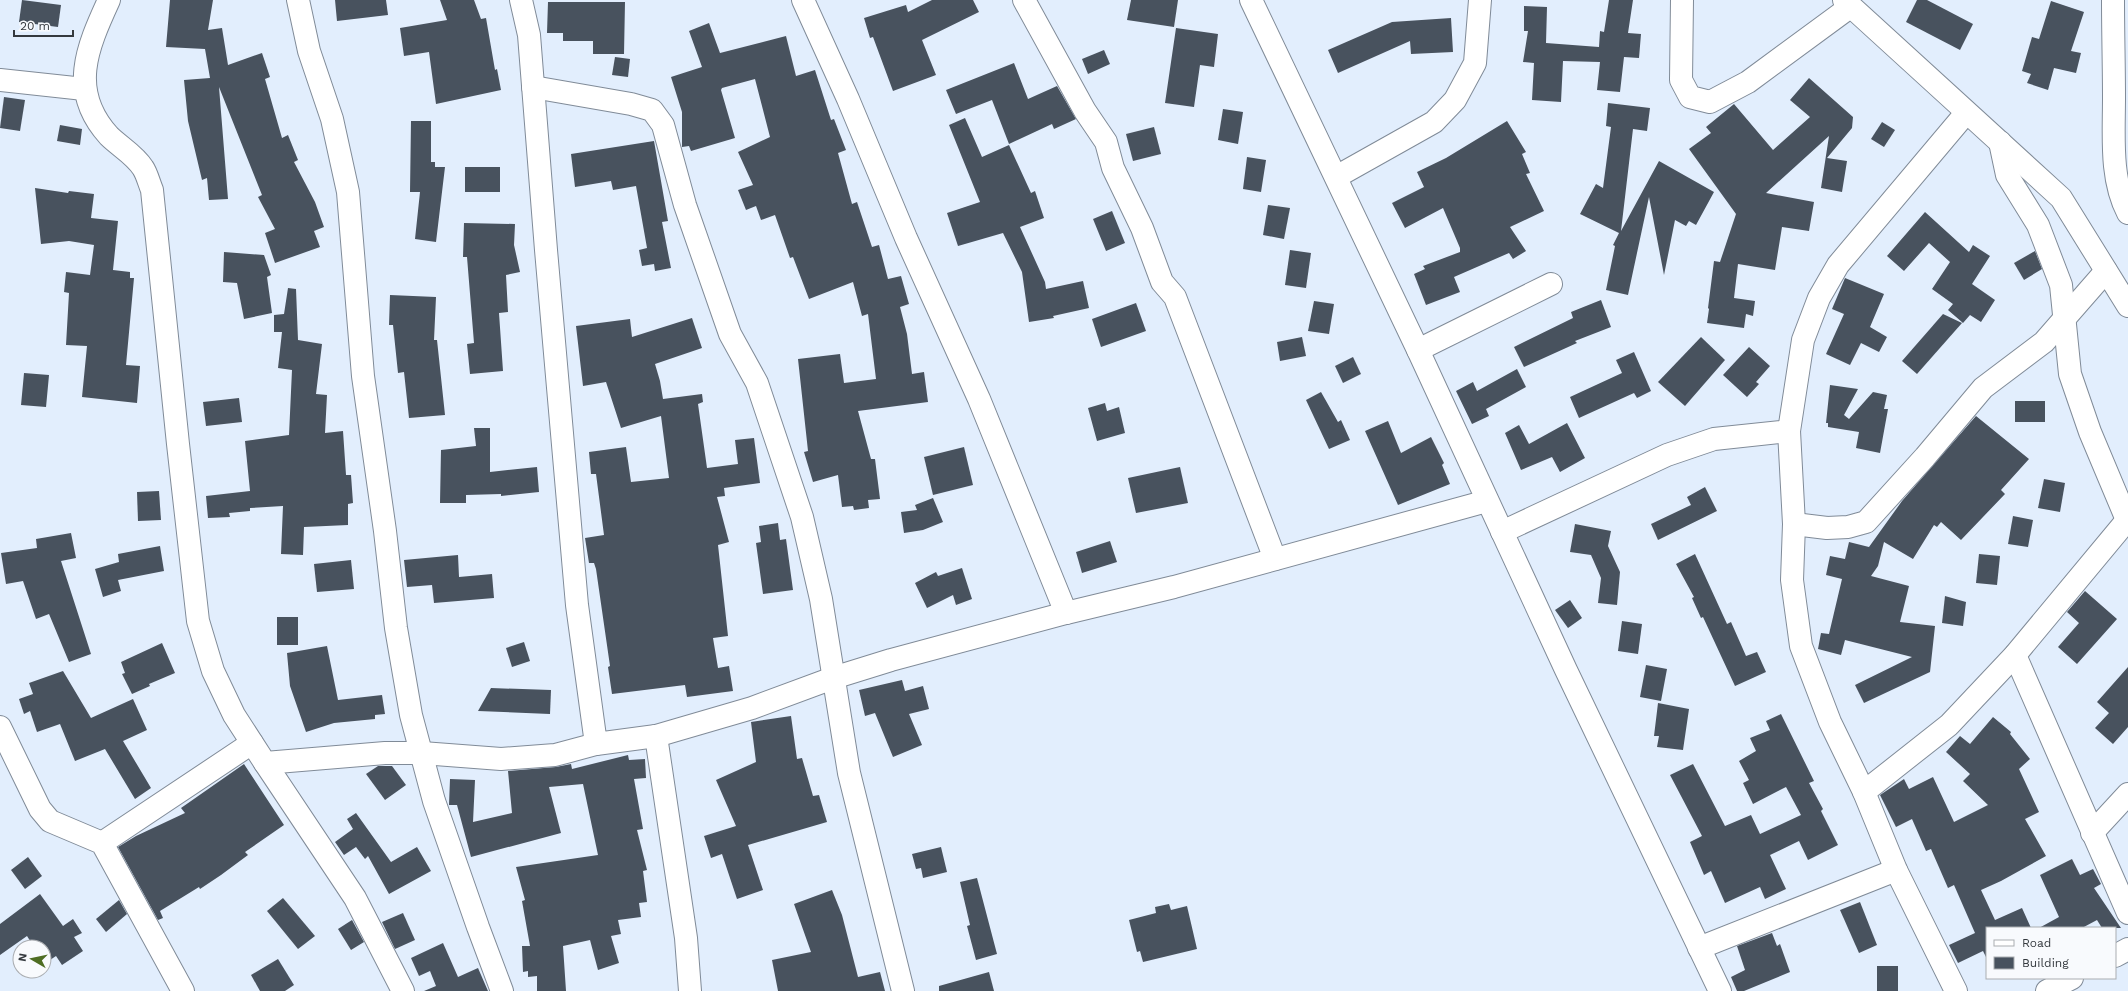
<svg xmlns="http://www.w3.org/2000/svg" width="2128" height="991" viewBox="0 0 2128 991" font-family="'Work Sans',sans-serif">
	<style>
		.building { fill: #48525e }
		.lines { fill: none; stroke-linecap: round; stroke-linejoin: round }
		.minor-casing { stroke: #808b98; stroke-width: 24 }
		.minor { stroke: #fff; stroke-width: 22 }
	</style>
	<rect width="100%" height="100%" fill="#e2eefd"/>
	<!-- building -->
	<g class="building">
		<path d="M22 0 61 5 58 27 19 22Z"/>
		<path d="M170 0H213L208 30 222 28 228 65 262 53 270 77 265 79 282 138 288 135 298 160 294 162 315 202 324 227 314 231 320 247 275 263 265 233 275 229 258 197 262 195 219 87 228 199 209 200 207 178 202 180 188 121 184 80 210 78 205 49 166 47Z"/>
		<path d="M335 0H386L388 15 337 21Z"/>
		<path d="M440 0H474L481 19 486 18 495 70 497 69 501 90 436 104 429 52 404 56 400 28 447 20Z"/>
		<path d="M932 0H973L979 12 922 40 936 75 893 91 873 37 870 38 864 18 906 5 908 12Z"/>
		<path d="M1131 0H1178L1174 27 1127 20Z"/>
		<path d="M1609 0H1633L1628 33 1641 34 1639 58 1624 57 1620 92 1597 90 1600 62 1563 61 1561 102 1532 100 1534 63 1523 62 1528 31H1524V6L1547 7 1546 43 1599 47 1600 31 1604 32Z"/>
		<path d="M1917 0H1927L1973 24 1960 50 1906 22Z"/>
		<path d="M2051 1 2084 12 2071 51 2081 53 2076 73 2054 68 2048 90 2027 83 2031 74 2022 71 2032 37 2039 39Z"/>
		<path d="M548 2H625L624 54H593V41H563V33H547Z"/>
		<path d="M1451 18 1453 52 1411 54 1410 41 1338 73 1328 50 1392 22Z"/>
		<path d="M709 23 720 53 786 36 796 76 815 70 831 120 834 119 846 150 838 153 852 204 857 202 872 247 879 245 888 279 901 276 909 304 900 307 907 334 912 374 924 372 928 402 858 411 871 459H875L880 499 868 500 869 508 854 510 853 506 842 507 838 475 813 482 804 452 808 451 798 359 840 354 844 383 876 379 868 314 862 316 853 282 809 299 793 257 790 258 775 215 761 220 756 206 746 210 738 190 753 185 738 152 770 137 755 79 722 88 721 90 735 138 691 151 689 146 682 147V112L671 77 702 67 689 31Z"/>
		<path d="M1176 28 1218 34 1214 67 1200 65 1194 107 1165 103Z"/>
		<path d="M1104 50 1110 64 1088 74 1082 59Z"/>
		<path d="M615 57 630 59 628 77 612 75Z"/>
		<path d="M1014 63 1028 99 1057 86 1076 119 1054 129 1052 124 1009 144 992 100 956 114 946 90Z"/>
		<path d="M1809 78 1853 117 1852 128 1827 158 1847 161 1842 192 1821 188 1829 136 1766 193 1814 202 1809 231 1782 227 1775 270 1738 264 1734 298 1755 301 1753 316 1746 314 1744 328 1707 323 1709 309 1708 308 1714 261 1720 262 1736 214 1689 149 1711 133 1706 127 1734 104 1773 150 1810 117 1790 100Z"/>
		<path d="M4 97 25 100 20 131 0 128Z"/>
		<path d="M1608 103 1650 108 1647 131 1633 129 1621 231 1659 161 1714 192 1696 225 1689 221 1686 226 1675 220 1664 275 1649 197 1628 295 1606 290 1615 246 1613 245 1619 233 1580 214 1596 184 1603 188 1611 127 1606 126Z"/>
		<path d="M1223 109 1243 112 1238 144 1218 140Z"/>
		<path d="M965 118 982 157 1009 145 1031 193 1035 191 1044 218 1020 227 1045 282 1046 289 1083 281 1089 308 1053 316 1054 318 1029 322 1022 272 1003 233 958 246 947 213 980 202 949 125Z"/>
		<path d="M411 121H431V162H435V167H445L436 242 415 239 420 192H410Z"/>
		<path d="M1507 121 1526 152 1522 154 1530 173 1526 174 1544 211 1510 227 1526 251 1513 259 1509 253 1454 277 1460 292 1426 305 1414 274 1425 269 1423 266 1460 252V248L1443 208 1405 228 1392 203 1424 187 1417 172 1446 158Z"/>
		<path d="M1882 122 1895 130 1884 147 1871 139Z"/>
		<path d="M60 125 82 129 80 145 57 141Z"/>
		<path d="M1154 127 1161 154 1133 161 1126 134Z"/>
		<path d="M654 141 668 221 662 222 671 268 655 271 654 264 642 266 639 250 647 248 636 186 613 190 611 181 575 187 571 154Z"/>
		<path d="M1247 157 1266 160 1261 192 1243 189Z"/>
		<rect x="465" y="167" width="35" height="25"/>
		<path d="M35 188 68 193 69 191 94 194 91 218 118 221 113 270 130 272V278H134L126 365 140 366 137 403 82 397 87 346 66 345 69 293 64 292 66 272 90 275 94 245 69 241 41 244Z"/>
		<path d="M1268 205 1290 208 1284 239 1263 235Z"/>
		<path d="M1112 211 1125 243 1106 251 1093 219Z"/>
		<path d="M1925 212 1969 252 1973 245 1990 256 1972 284 1995 300 1981 322 1970 315 1963 323 1948 310 1953 304 1932 289 1950 262 1929 243 1904 271 1887 256Z"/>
		<path d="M464 223 515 224 514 245 520 272 506 275 508 312 499 313 503 371 470 374 467 344 474 343 467 257H463Z"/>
		<path d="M1290 250 1311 253 1306 288 1285 285Z"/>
		<path d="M2035 251 2042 269 2024 280 2014 263Z"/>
		<path d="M224 252 264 255 271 275 267 277 272 313 244 319 237 283 223 282Z"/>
		<path d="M1845 278 1884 294 1870 327 1887 337 1879 352 1861 343 1850 365 1826 354 1844 314 1832 309Z"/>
		<path d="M288 288 296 289 298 340 322 344 316 394 327 395 325 433 343 431 346 475H351L353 503 348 504V525L304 527 303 555 281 554 283 506 250 508V511L229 513 230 517 208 518 206 496 250 491 245 441 289 435 292 370 278 368 282 332H274V315L284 314Z"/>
		<path d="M390 295 436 297 434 340H437L445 415 409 418 404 372 398 373 393 325H389Z"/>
		<path d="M1601 300 1611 327 1575 341 1577 343 1524 367 1514 347 1573 318 1571 312Z"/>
		<path d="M1314 301 1334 304 1329 334 1308 331Z"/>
		<path d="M1136 303 1146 331 1101 347 1092 319Z"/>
		<path d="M1943 314 1962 323 1917 374 1902 361Z"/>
		<path d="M692 318 702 348 655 364 660 381 663 399 702 394 703 402 698 404 707 468 738 464 735 440 754 438 760 483 724 488 725 496 717 497 729 542 718 545 728 636 713 638 718 668 729 666 733 691 687 697 685 685 612 694 608 667 610 666 596 569 594 563H589L585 538 604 535 596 474H591L589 452 626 447 631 482 669 478 661 416 621 428 606 382 583 386 576 326 630 319 632 337Z"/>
		<path d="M1302 337 1306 356 1280 361 1277 342Z"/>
		<path d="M1701 337 1725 360 1685 406 1658 382Z"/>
		<path d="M1749 347 1770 366 1756 382 1759 384 1747 397 1723 375Z"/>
		<path d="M1634 352 1651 391 1637 398 1634 393 1579 418 1570 397 1622 373 1616 360Z"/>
		<path d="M1353 357 1361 374 1343 383 1335 366Z"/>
		<path d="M1517 369 1526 387 1486 409 1489 416 1472 424 1456 391 1473 382 1477 391Z"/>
		<path d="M24 373 49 375 46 407 21 405Z"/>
		<path d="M1830 385 1858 389 1844 415 1849 419 1873 392 1887 395 1884 409H1888L1880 453 1856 448 1859 432 1828 427V423H1826Z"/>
		<path d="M1321 392 1338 422 1341 420 1350 440 1329 449 1306 400Z"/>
		<path d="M239 398 242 422 206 426 203 402Z"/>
		<rect x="2015" y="401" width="30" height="21"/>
		<path d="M1105 403 1107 411 1119 407 1125 433 1097 441 1088 408Z"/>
		<path d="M1976 416 2029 459 2001 490 2005 494 1961 540 1941 522 1937 527 1934 525 1913 559 1884 542 1878 566 1871 576 1909 586 1900 622 1935 626 1930 672 1864 703 1855 685 1912 657 1845 640 1841 655 1818 649 1821 633 1829 634 1842 579 1826 575 1830 556 1845 559 1849 542 1869 547 1902 501Z"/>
		<path d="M1388 421 1401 453 1431 437 1444 463 1442 465 1450 484 1398 505 1365 431Z"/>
		<path d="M1567 423 1585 458 1560 472 1552 457 1521 470 1505 433 1519 425 1529 444Z"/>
		<path d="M474 428H490V472L537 467 539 492 501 496V494L466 495V503H440L441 450 476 446Z"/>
		<path d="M964 447 973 485 933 495 924 457Z"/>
		<path d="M1180 467 1188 503 1136 513 1128 478Z"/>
		<path d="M2044 479 2065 483 2060 512 2038 508Z"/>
		<path d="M1705 487 1717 511 1658 540 1651 524 1691 505 1687 497Z"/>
		<path d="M159 491 161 520 138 521 137 492Z"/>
		<path d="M933 498 943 522 923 530 904 533 901 512 917 510 915 505Z"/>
		<path d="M2013 516 2033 520 2028 547 2008 544Z"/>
		<path d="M778 523 780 540 786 539 793 590 763 594 756 543 761 542 759 526Z"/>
		<path d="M1575 524 1611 531 1608 546 1620 572 1617 605 1598 603 1601 578 1591 555 1570 552Z"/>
		<path d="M71 533 76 558 61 561 91 654 69 662 49 614 36 619 23 581 6 584 1 553 37 548 36 539Z"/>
		<path d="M1110 541 1117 562 1082 573 1076 552Z"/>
		<path d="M160 546 164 571 118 580 121 591 103 597 95 569 119 562 118 554Z"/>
		<path d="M1695 554 1727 624 1731 622 1746 656 1757 652 1766 672 1735 686 1703 617 1701 618 1692 598 1694 597 1676 564Z"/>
		<path d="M1979 554 2000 556 1997 585 1976 583Z"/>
		<path d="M458 555 459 577 492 574 494 598 434 603 432 585 407 587 404 560Z"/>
		<path d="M351 560 354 589 317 592 314 564Z"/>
		<path d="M962 568 972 599 956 605 953 595 927 608 915 583 936 572 938 576Z"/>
		<path d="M2085 591 2117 619 2077 664 2058 647 2079 623 2067 612Z"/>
		<path d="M1945 596 1966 602 1963 626 1942 623Z"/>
		<path d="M1570 600 1582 618 1568 628 1555 610Z"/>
		<rect x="277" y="617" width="21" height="28"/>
		<path d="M1622 621 1642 624 1638 654 1618 651Z"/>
		<path d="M524 642 530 661 512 667 506 648Z"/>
		<path d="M162 643 175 673 149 684 150 686 132 694 122 674 125 673 121 662Z"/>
		<path d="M327 646 338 700 382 695 385 714 375 715V719L334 723 306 732 290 686 287 653Z"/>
		<path d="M1646 665 1667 669 1661 701 1640 697Z"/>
		<path d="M2128 667V727L2113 744 2095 728 2109 713 2097 702Z"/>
		<path d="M63 671 91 718 133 699 147 730 123 741 151 788 135 799 105 749 75 761 60 724 37 732 30 711 24 714 19 699 33 694 29 683Z"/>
		<path d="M902 680 905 691 923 686 929 709 909 714 922 745 893 757 875 713 865 716 859 690Z"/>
		<path d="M491 688 551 690 550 714 478 711Z"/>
		<path d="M1658 703 1689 709 1683 750 1657 747 1659 736H1654Z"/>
		<path d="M1781 714 1814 781 1809 783 1823 809 1821 811 1838 845 1808 860 1799 841 1770 855 1786 889 1765 899 1760 887 1725 903 1711 871 1704 875 1690 842 1702 836 1670 775 1693 764 1725 826 1751 815 1760 834 1801 815 1786 787 1753 804 1743 783 1749 780 1739 761 1756 751 1750 738 1770 730 1766 721Z"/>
		<path d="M791 716 797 759 802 758 813 796 819 795 827 822 748 845 763 890 737 899 722 854 711 858 704 836 736 826 716 780 756 762 751 722Z"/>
		<path d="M1993 717 2011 732 2010 734 2030 759 2019 769 2039 812 2025 819 2046 856 2001 881 1981 890 1995 920 2022 908 2031 928H1987V959L1983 951 1958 963 1949 945 1975 933 1954 885 1948 888 1931 849 1926 851 1912 819 1896 827 1880 795 1904 779 1909 789 1933 777 1954 822 1988 805 1963 781 1970 774 1946 752 1960 736 1970 744Z"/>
		<path d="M628 755 629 760 645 759 646 778 634 779 643 829 637 830 647 870 643 871 647 902 639 903 641 917 618 920 621 934 611 936 619 963 598 970 590 940 563 946 566 991H537V976L528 977V971L523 972 522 946H530L522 901 525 900 516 867 598 855 583 784 549 787 561 833 471 857 457 805H449L450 779 475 780 473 822 512 813 508 771 556 767 571 764 572 769Z"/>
		<path d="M244 764 284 825 245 852 248 855 221 875 200 889 199 887 160 911 163 918 158 920 118 847 136 836 185 813 181 808Z"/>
		<path d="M378 766H392L406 785 385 800 366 774Z"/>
		<path d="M356 813 391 862 417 847 431 871 389 894 368 856 365 859 356 847 344 855 335 842 353 829 347 819Z"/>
		<path d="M941 847 947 872 923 878 921 868 916 869 912 854Z"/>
		<path d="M28 857 42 876 25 889 11 870Z"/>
		<path d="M2072 859 2080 875 2093 869 2101 884 2094 888 2121 928H2102L2097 920 2082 928H2039L2059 917 2040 875Z"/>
		<path d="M977 878 997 954 976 960 967 926 970 925 960 882Z"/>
		<path d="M832 890 842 915 858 977 880 972 885 991H778L772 960 811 952 794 904Z"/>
		<path d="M40 894 63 926 73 919 82 933 74 937 83 951 62 965 56 956 44 964V947H34L27 936 0 955V924Z"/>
		<path d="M283 898 315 936 298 949 267 911Z"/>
		<path d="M119 900 127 914 106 932 96 919Z"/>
		<path d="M1860 902 1877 945 1859 953 1840 910Z"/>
		<path d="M1169 904 1171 910 1187 906 1197 949 1143 962 1140 951 1137 952 1129 920 1156 913 1155 907Z"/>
		<path d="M403 913 415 940 395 949 382 922Z"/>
		<path d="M352 920 364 942 351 950 338 929Z"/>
		<path d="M1772 933 1777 946 1780 944 1790 972 1744 991H1737L1731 977 1745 970 1737 946Z"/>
		<path d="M443 943 458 977 478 968 488 991H424L436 986 430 971 419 976 411 958Z"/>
		<path d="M278 959 294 985 285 991H260L251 975Z"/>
		<rect x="1877" y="966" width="21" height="25"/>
		<path d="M989 972 994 991H939V986Z"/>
	</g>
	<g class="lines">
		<!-- minor casing -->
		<g class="minor-casing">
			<g id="minor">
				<path d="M109 0C87 48 68 91 109 136 119 146 135 155 143 168 147 174 149 183 152 190L178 444 198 621 213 671 234 715 265 763 385 753H422L501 759 555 755 596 744"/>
				<path d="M298 0 309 51 332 119 348 192 363 376 385 531 396 628 411 715 434 801 478 927 502 991"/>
				<path d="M521 0 529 35 546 250 577 605 596 744 656 736 752 708 833 678 891 660 1066 613 1174 587 1487 501"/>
				<path d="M803 0 848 99 906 238 979 399 1066 613"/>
				<path d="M1024 0 1085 111 1106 142 1113 168 1142 228 1162 282 1175 297 1275 559"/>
				<path d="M1251 0 1418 350 1566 670 1720 991"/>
				<path d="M1682 0 1681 80 1690 97 1710 102 1748 82 1850 7"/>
				<path d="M1844 0 2061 198 2128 306"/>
				<path d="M2113 0C2113 33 2114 66 2114 98 2114 136 2110 179 2128 213"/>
				<path d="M0 80 84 89"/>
				<path d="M533 87 631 104 652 110 663 125 685 205 730 334 757 383 802 517 821 599 849 773 903 991"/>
				<path d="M2000 142 2007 175 2038 225 2061 285 2070 374 2090 432 2127 520"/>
				<path d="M1336 177 1434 122 1455 100 1475 63 1480 0"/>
				<path d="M1418 350 1551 284"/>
				<path d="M1789 431 1794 524 1792 580 1801 646 1830 722 1864 792 1896 870 1956 991"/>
				<path d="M1794 524 1827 528 1848 527 1866 522 1925 457 1983 388 2044 342 2106 271"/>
				<path d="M1502 532 1667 455 1714 439 1789 431 1803 340 1819 298 1838 265 1966 113"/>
				<path d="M2015 655 2128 913"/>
				<path d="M0 727 40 809 50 821 102 843 183 991"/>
				<path d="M656 736 686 938 690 991"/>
				<path d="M265 763 355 898 403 991"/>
				<path d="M1864 792 1949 725 2015 655 2128 519"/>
				<path d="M2092 833 2128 794"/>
				<path d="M102 843 252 743"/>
				<path d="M1699 948 1896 870"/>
				<path d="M2115 956 2128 949"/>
				<path d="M2047 991 2072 978"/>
			</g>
		</g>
		<!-- minor -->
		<use href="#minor" class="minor"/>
	</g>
	<!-- legend -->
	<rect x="1986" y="927" width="130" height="52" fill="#f8fafd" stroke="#aaadb1"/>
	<rect x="1994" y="940" width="20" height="6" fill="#ffffff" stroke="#aaadb1"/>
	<text x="2022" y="947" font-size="12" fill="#34393e">Road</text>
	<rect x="1994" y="957" width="20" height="12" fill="#48525e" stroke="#aaadb1"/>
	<text x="2022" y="967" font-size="12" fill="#34393e">Building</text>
	<!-- north arrow -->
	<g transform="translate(32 959) rotate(279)"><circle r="19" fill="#f8fafd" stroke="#aaadb1"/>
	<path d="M0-3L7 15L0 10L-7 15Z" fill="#4e6d23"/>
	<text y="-6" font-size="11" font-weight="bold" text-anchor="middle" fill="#34393e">N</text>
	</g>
	<!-- scale -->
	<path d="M14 30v6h59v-6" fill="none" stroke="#34393e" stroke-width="2"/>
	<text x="20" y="30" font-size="12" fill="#34393e" stroke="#f8fafd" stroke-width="3" paint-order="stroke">20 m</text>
</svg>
